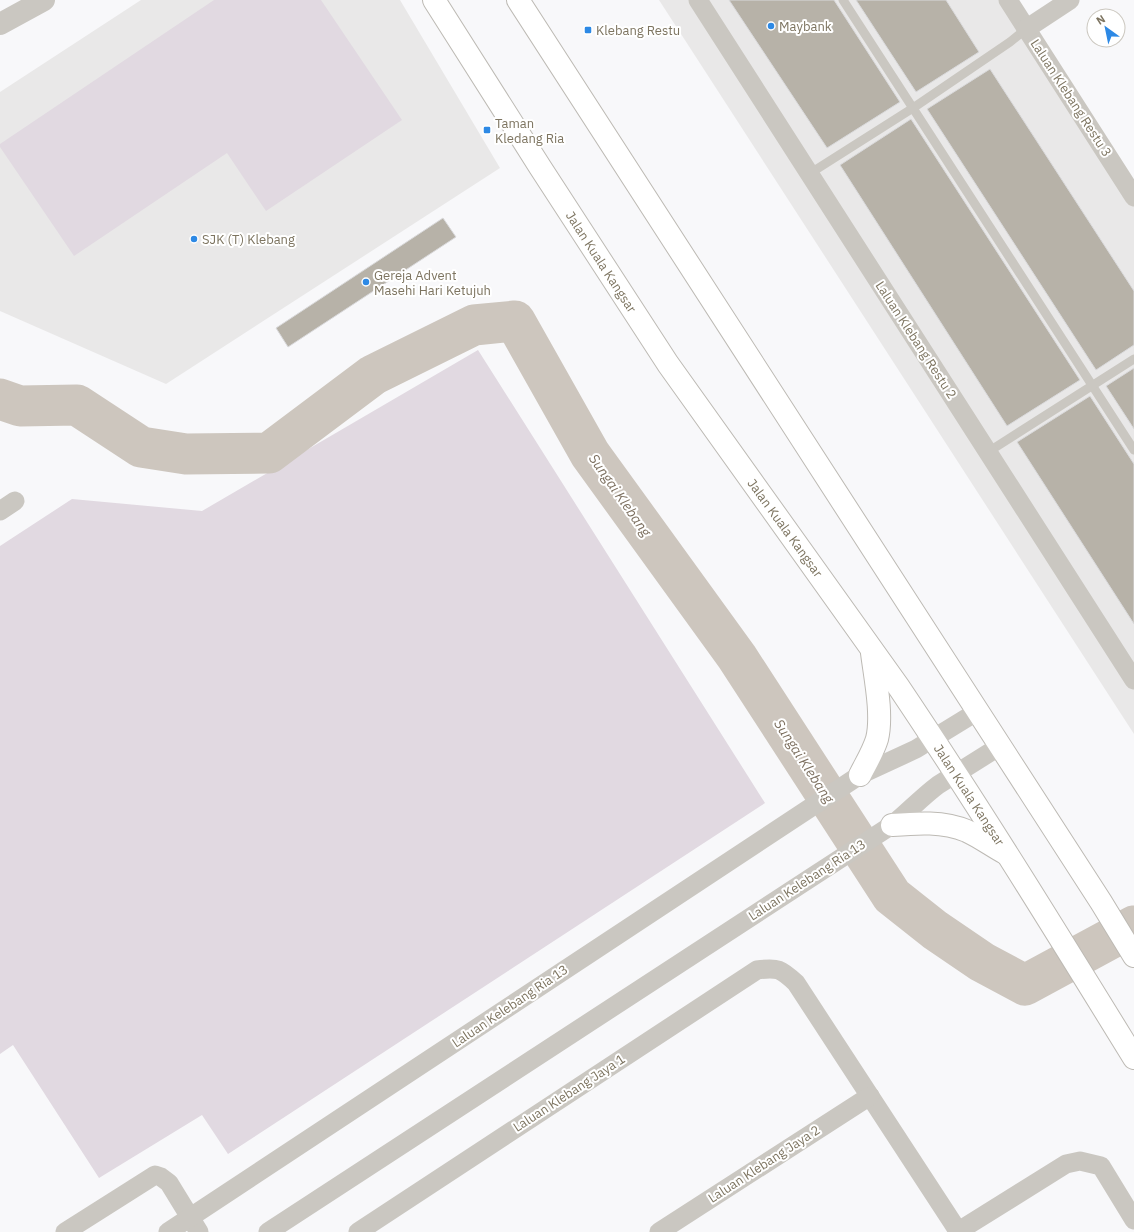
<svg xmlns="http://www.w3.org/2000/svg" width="1134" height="1232" viewBox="0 0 1134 1232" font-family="'IBM Plex Sans',sans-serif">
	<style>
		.built { fill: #e9e8e8 }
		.green { fill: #e1d9e1 }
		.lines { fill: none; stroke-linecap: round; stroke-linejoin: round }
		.river { stroke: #cdc6be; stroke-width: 41 }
		.building { fill: #b7b2a8; stroke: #dadadc }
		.trunk-casing { stroke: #bdbab4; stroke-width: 24 }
		.service { stroke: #cac7c1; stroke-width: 9 }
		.minor { stroke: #cac7c1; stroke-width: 19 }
		.tertiary { stroke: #cac7c1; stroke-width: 22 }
		.trunk { stroke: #fff; stroke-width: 22 }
		.poi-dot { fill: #2d89e5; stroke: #fff; stroke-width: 1.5 }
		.labels { text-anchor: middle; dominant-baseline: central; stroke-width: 4; stroke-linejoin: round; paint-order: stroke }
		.poi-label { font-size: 13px; fill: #7d7460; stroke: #fff; text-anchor: start }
		.street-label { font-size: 13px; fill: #7d7460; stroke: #fff }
		.water-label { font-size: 14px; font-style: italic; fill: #7c6f5f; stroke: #fff }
	</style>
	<rect width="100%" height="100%" fill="#f8f8fa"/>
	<!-- built -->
	<g class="built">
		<path d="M141 0H400L500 168 166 384 0 311V92Z"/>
		<path d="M659 0H1009L1134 195V734Z"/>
	</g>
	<!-- green -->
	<g class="green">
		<path d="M214 0H321L402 120 266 211 227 153 74 256 0 147V144Z"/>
		<path d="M478 350 765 803 228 1154 202 1115 99 1178 13 1045 0 1054V546L72 499 202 511Z"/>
	</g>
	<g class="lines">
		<!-- river -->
		<path class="river" d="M0 399 20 406 77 405 141 447 186 454 269 453 373 375 474 325 515 321 590 454 737 657 892 896 935 930 982 962 1025 985 1134 926"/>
	</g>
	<!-- building -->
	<g class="building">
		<path d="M729 0H834L900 102 827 148Z"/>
		<path d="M856 0H946L979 52 916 92Z"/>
		<path d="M990 69 1134 291V345L1096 370 927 109Z"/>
		<path d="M911 119 1080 380 1007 426 840 165Z"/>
		<path d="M443 218 456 237 288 347 276 328Z"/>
		<path d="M1134 368V429L1106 386Z"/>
		<path d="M1090 396 1134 464V624L1017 442Z"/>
	</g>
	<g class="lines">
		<!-- trunk casing -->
		<g class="trunk-casing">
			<g id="trunk">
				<path d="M434 0 540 167 668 364 898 686C980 808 1057 933 1134 1058"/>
				<path d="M518 0 1101 902 1134 956"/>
				<path d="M860 775C866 763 873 752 877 739 883 715 875 677 872 653"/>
				<path d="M892 825C917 823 943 821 967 831 980 837 992 846 1005 853"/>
			</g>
		</g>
		<!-- service -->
		<g class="service">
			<path d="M843 0 1134 450"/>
			<path d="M809 174 913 108 1010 42 1026 29"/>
			<path d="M988 452 1134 359"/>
		</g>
		<!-- minor -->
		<g class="minor">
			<path d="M698 0 1134 680"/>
			<path d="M1008 0 1134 197"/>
			<path d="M1026 29 1070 0"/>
			<path d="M0 511 15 501"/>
			<path d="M65 1232 155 1175 161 1177 169 1183 199 1232"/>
			<path d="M168 1232 860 775 916 749 978 711"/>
			<path d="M268 1232 812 877 892 825C908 812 922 797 938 785L1000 746"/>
			<path d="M358 1232 757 970C778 967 781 969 796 983L958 1231"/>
			<path d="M659 1232 870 1096"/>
			<path d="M957 1232 1066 1164 1080 1161 1101 1166 1134 1220"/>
		</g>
		<!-- tertiary -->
		<path class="tertiary" d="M0 24 44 0"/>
		<!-- trunk -->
		<use href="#trunk" class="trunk"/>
	</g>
	<!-- markers -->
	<g class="poi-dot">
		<circle cx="771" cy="26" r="4"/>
		<rect x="584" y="26" width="8" height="8" rx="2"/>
		<rect x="483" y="126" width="8" height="8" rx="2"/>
		<circle cx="194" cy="239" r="4"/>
		<circle cx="366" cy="282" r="4"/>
	</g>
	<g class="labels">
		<!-- poi labels -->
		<g class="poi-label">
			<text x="779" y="26">Maybank</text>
			<text x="596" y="30">Klebang Restu</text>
			<text x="495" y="123">Taman<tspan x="495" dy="15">Kledang Ria</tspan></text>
			<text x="202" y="239">SJK (T) Klebang</text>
			<text x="374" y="275">Gereja Advent<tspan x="374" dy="15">Masehi Hari Ketujuh</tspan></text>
		</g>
		<!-- street labels -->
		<g class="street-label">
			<text transform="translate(1071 98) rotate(57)">Laluan Klebang Restu 3</text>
			<text transform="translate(601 262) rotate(57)">Jalan Kuala Kangsar</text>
			<text transform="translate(916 340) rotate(57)">Laluan Klebang Restu 2</text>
			<text transform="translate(785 528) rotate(54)">Jalan Kuala Kangsar</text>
			<text transform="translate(969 795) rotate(57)">Jalan Kuala Kangsar</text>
			<text transform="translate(807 880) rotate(-33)">Laluan Kelebang Ria 13</text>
			<text transform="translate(510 1006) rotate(-34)">Laluan Kelebang Ria 13</text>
			<text transform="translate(569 1093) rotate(-33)">Laluan Klebang Jaya 1</text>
			<text transform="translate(764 1164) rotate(-33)">Laluan Klebang Jaya 2</text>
		</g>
		<!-- water labels -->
		<g class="water-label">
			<text transform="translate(620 495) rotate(55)">Sungai Klebang</text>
			<text transform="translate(804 761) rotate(57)">Sungai Klebang</text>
		</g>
	</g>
	<!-- north arrow -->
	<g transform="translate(1106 28) rotate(327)"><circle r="19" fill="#ffffff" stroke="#cbc7bf"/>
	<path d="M0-3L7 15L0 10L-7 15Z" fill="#2d89e5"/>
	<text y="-6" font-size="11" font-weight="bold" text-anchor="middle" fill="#7d7460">N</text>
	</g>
</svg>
